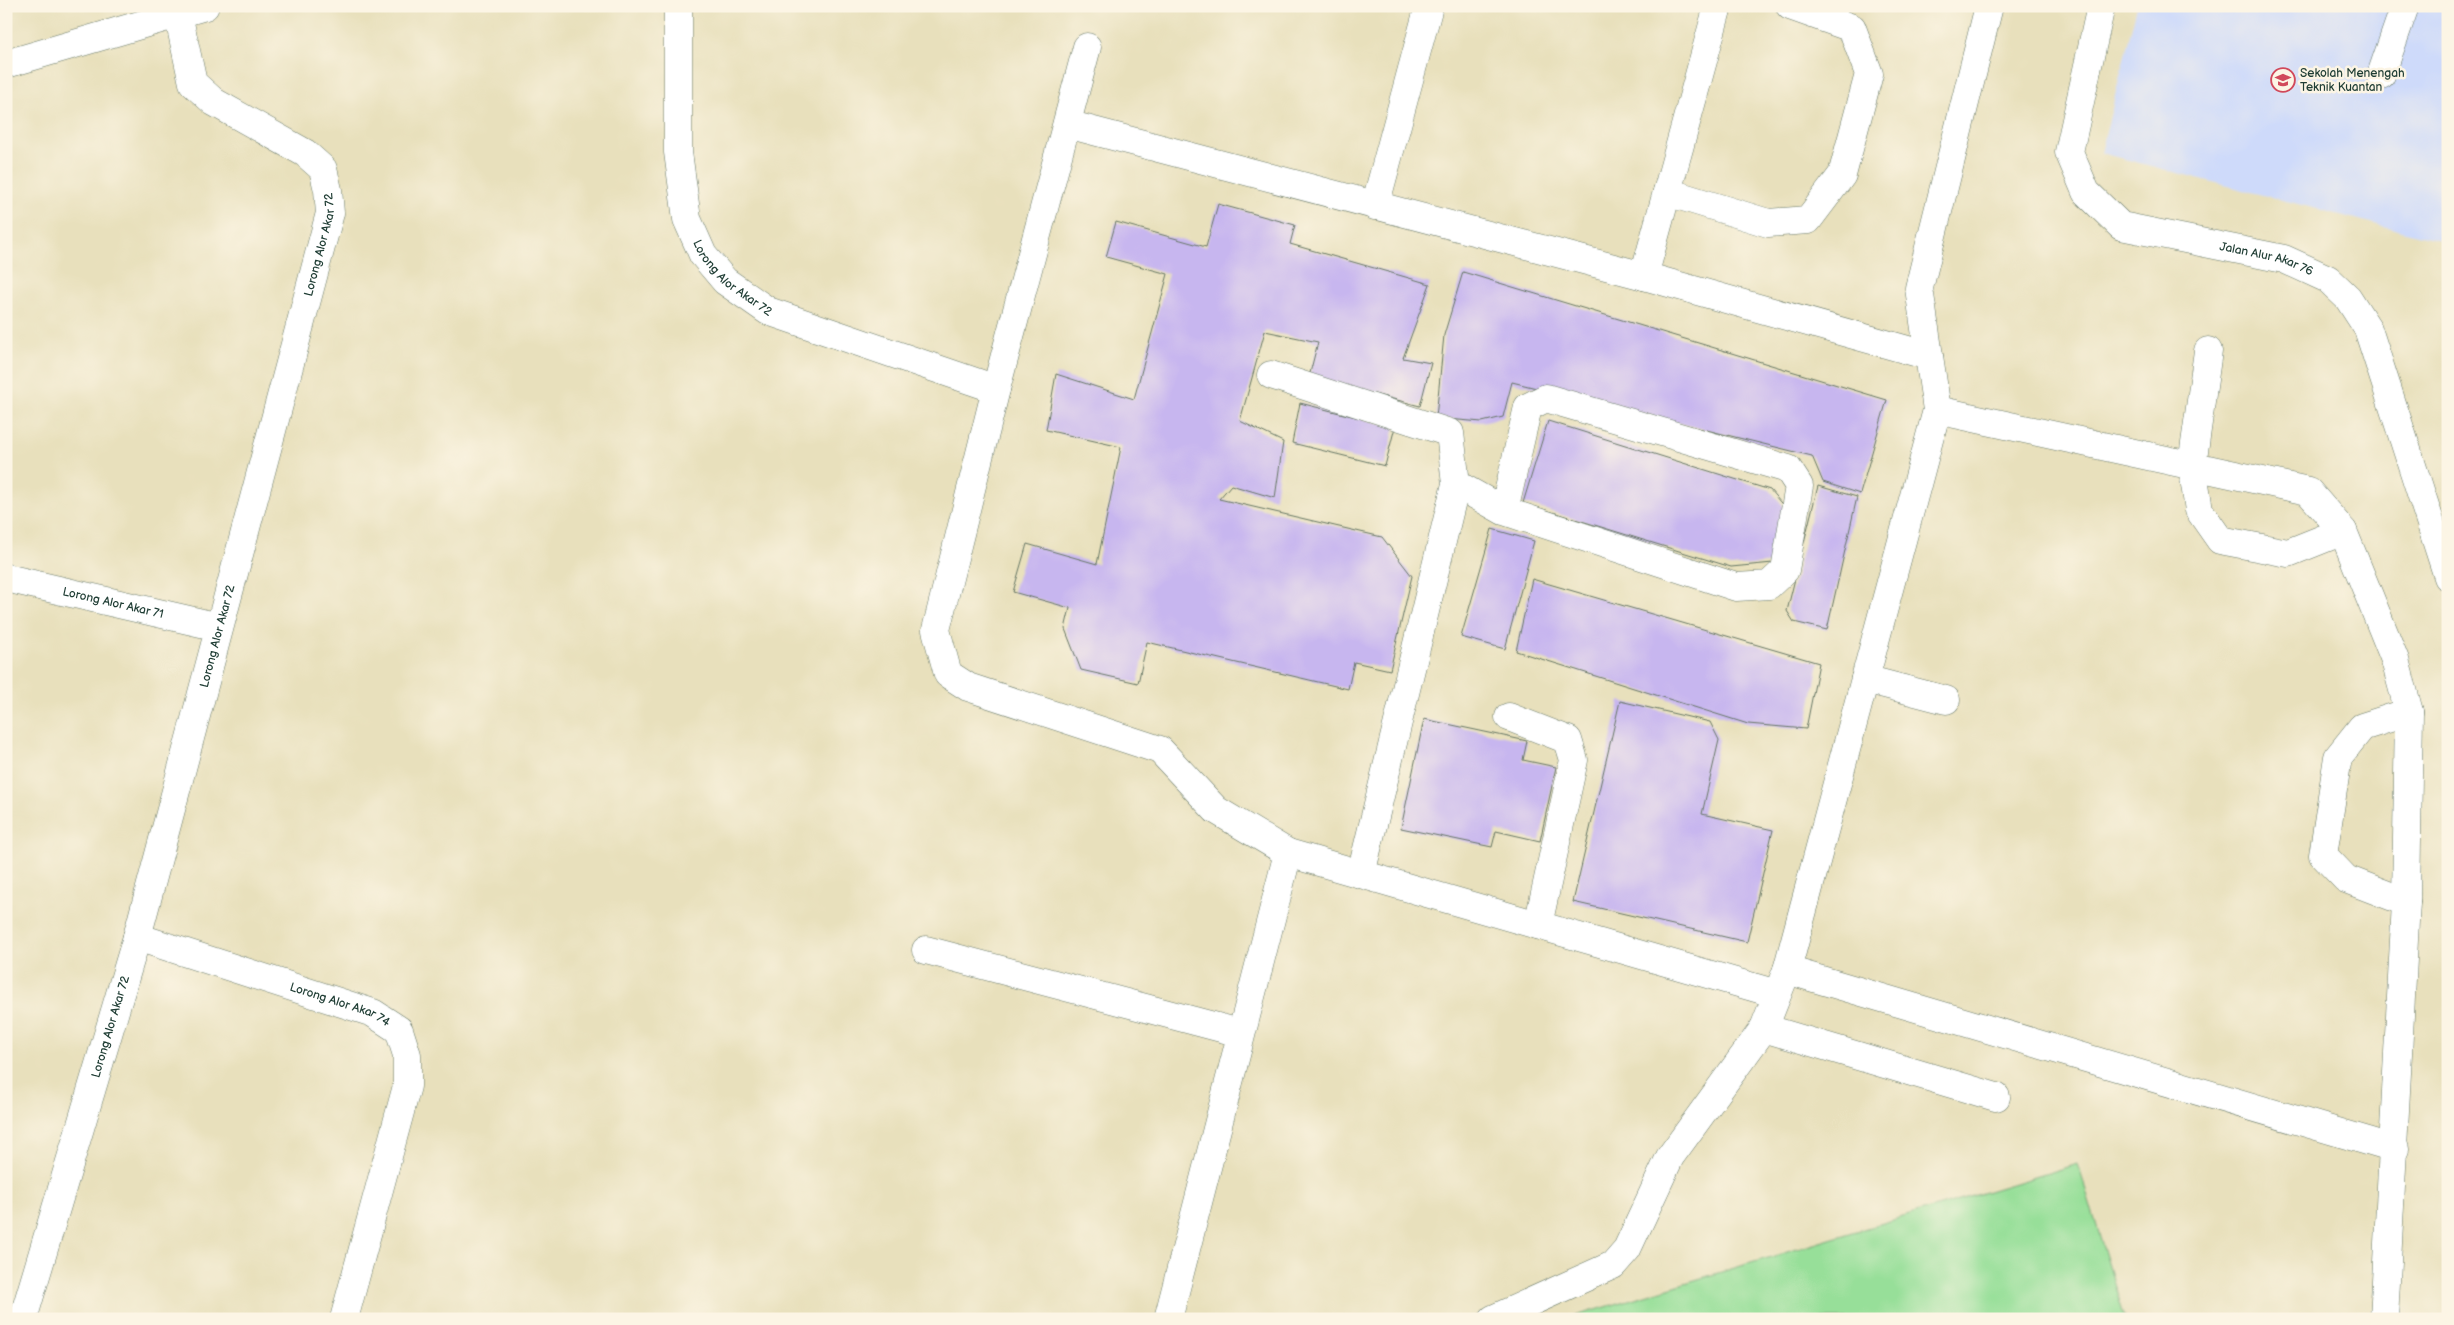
<svg xmlns="http://www.w3.org/2000/svg" width="2454" height="1325" viewBox="0 0 2454 1325" font-family="'Balsamiq Sans',sans-serif">
	<style>
		.built { fill: #cedafa }
		.green { fill: #97df99; stroke: #5b8e66 }
		.building { fill: #c7b6ef }
		.lines { fill: none; stroke-linecap: round; stroke-linejoin: round }
		.minor-casing { stroke: #657664; stroke-width: 29 }
		.major-casing { stroke: #657664; stroke-width: 29 }
		.minor { stroke: #fff; stroke-width: 28 }
		.major { stroke: #fff; stroke-width: 28 }
		.labels { text-anchor: middle; dominant-baseline: central; stroke-width: 5; stroke-linejoin: round; paint-order: stroke }
		.poi-label { font-size: 12px; fill: #1f3d34; stroke: #fcf5e5; text-anchor: start }
		.street-label { font-size: 12px; fill: #1f3d34; stroke: #fcf5e5 }
	</style>
	<rect width="100%" height="100%" fill="#fcf5e5"/>
	<filter id="ink" filterUnits="userSpaceOnUse"><feTurbulence type="fractalNoise" baseFrequency=".02" numOctaves="2"/><feDisplacementMap in="SourceGraphic" scale="10" xChannelSelector="R" yChannelSelector="G"/><feConvolveMatrix kernelMatrix="1 2 1 2 8 2 1 2 1" color-interpolation-filters="sRGB"/></filter>
	<filter id="wash" filterUnits="userSpaceOnUse"><feTurbulence type="fractalNoise" baseFrequency=".0096" numOctaves="4" result="noise"/><feDisplacementMap in="SourceGraphic" scale="20" xChannelSelector="R" yChannelSelector="G"/><feGaussianBlur stdDeviation="1.12" result="paint"/><feColorMatrix in="noise" values="0 0 0 0 0 0 0 0 0 0 0 0 0 0 0 0 0 1.4 0 .05"/><feComposite in="paint" operator="in"/></filter>
	<g filter="url(#wash)">
		<rect width="100%" height="100%" fill="#e8e0bc"/>
		<!-- built -->
		<path class="built" d="M2137 6H2448V243L2101 153Z"/>
		<!-- green -->
		<path class="green" d="M2078 1164 2125 1319H1566Z"/>
		<g id="blocks">
			<!-- building -->
			<g class="building">
				<path d="M1218 204 1295 225 1290 244 1430 284 1403 358 1431 363 1420 406 1309 377 1318 342 1265 331 1240 421 1283 442 1275 498 1231 485 1219 499 1382 537 1412 576 1390 670 1354 662 1348 689 1147 642 1138 683 1081 670 1065 629 1070 608 1013 592 1027 544 1097 564 1121 447 1046 430 1056 374 1134 399 1168 274 1106 257 1116 222 1206 247Z"/>
				<path d="M1463 272 1887 400 1860 494 1823 482 1812 456 1512 382 1503 417 1482 422 1436 418 1444 335Z"/>
				<path d="M1300 403 1395 427 1385 466 1292 443Z"/>
				<path d="M1548 421 1770 490 1786 509 1773 563 1731 567 1523 503Z"/>
				<path d="M1818 486 1857 497 1827 630 1794 622 1787 611Z"/>
				<path d="M1492 529 1534 541 1505 649 1461 637Z"/>
				<path d="M1532 579 1819 663 1806 729 1748 724 1516 651Z"/>
				<path d="M1620 701 1710 722 1719 740 1702 814 1773 830 1747 942 1573 902Z"/>
				<path d="M1424 719 1527 741 1523 760 1556 767 1540 841 1496 831 1492 847 1401 828Z"/>
			</g>
		</g>
	</g>
	<g filter="url(#ink)">
		<use href="#blocks" fill-opacity="0" stroke="#657664" stroke-width="1"/>
		<g class="lines">
			<!-- minor casing -->
			<g class="minor-casing">
				<g id="minor">
					<path id="s1" d="M678 6V152L687 219 703 255 725 281 768 311 996 389"/>
					<path id="s2" d="M2101 6 2069 152 2086 192 2121 226 2284 259 2328 279 2348 298 2368 329 2448 577"/>
					<path d="M1087 47 996 389 936 630 948 674 968 687 1160 750 1216 810 1288 853 1168 1319"/>
					<path d="M2381 75 2405 6"/>
					<path d="M1067 124 1644 276 1929 356"/>
					<path d="M1667 192 1768 223 1808 220 1842 175 1869 74 1852 28 1790 6"/>
					<path d="M1375 206 1429 6"/>
					<path d="M1644 276 1718 6"/>
					<path d="M2208 351 2192 465 2199 510 2220 540 2288 553 2343 531"/>
					<path d="M1271 375 1450 433 1456 484 1361 874"/>
					<path d="M1937 410 2308 491 2343 531 2395 660 2409 712 2406 902 2384 1319"/>
					<path d="M1456 484 1504 511 1736 587 1769 585 1785 570 1799 486 1788 469 1546 398 1528 407 1504 511"/>
					<path id="s3" d="M6 578 219 627"/>
					<path d="M1865 679 1946 700"/>
					<path d="M1509 717 1568 740 1574 760 1538 925"/>
					<path d="M1288 853 1777 994"/>
					<path d="M2406 902 2346 879 2323 855 2338 757 2362 727 2409 712"/>
					<path id="s4" d="M137 937 373 1013 399 1030 407 1055V1086L344 1319"/>
					<path d="M926 950 1240 1033"/>
					<path d="M1787 970 2395 1149"/>
					<path d="M1764 1028 1996 1097"/>
					<path id="s5" d="M23 1319 137 937 330 213 328 190 323 169 305 153 214 102 193 83 178 14"/>
					<path d="M1493 1319 1613 1265 1627 1249 1670 1157 1764 1028 1787 970 1937 410 1919 288 1989 6"/>
				</g>
			</g>
			<!-- major casing -->
			<g class="major-casing">
				<path id="major" d="M6 64 205 6"/>
			</g>
			<!-- minor -->
			<use href="#minor" class="minor"/>
			<!-- major -->
			<use href="#major" class="major"/>
		</g>
	</g>
	<!-- icons -->
	<defs>
		<g id="school-ring" transform="scale(1.25)"><circle r="9.5" fill="#fcf5e5" stroke="#d1495b" stroke-width="1.5"/><path d="M0-5L7-2L0 1L-7-2ZM-4 1L0 2.5L4 1V4Q0 6-4 4Z" fill="#d1495b"/></g>
	</defs>
	<g fill-rule="evenodd">
		<use href="#school-ring" x="2283" y="80"/>
	</g>
	<g class="labels">
		<!-- poi labels -->
		<g class="poi-label">
			<text x="2300" y="73">Sekolah Menengah<tspan x="2300" dy="14">Teknik Kuantan</tspan></text>
		</g>
		<!-- street labels -->
		<g class="street-label">
			<text stroke="none"><textPath href="#s5" startOffset="1115">Lorong Alor Akar 72</textPath></text>
			<text stroke="none"><textPath href="#s2" startOffset="391">Jalan Alur Akar 76</textPath></text>
			<text stroke="none"><textPath href="#s1" startOffset="290">Lorong Alor Akar 72</textPath></text>
			<text stroke="none"><textPath href="#s3" startOffset="110">Lorong Alor Akar 71</textPath></text>
			<text stroke="none"><textPath href="#s5" startOffset="710">Lorong Alor Akar 72</textPath></text>
			<text stroke="none"><textPath href="#s4" startOffset="214">Lorong Alor Akar 74</textPath></text>
			<text stroke="none"><textPath href="#s5" startOffset="305">Lorong Alor Akar 72</textPath></text>
		</g>
	</g>
	<!-- margin -->
	<rect width="2454" height="1325" fill="none" stroke="#fcf5e5" stroke-width="25"/>
</svg>
